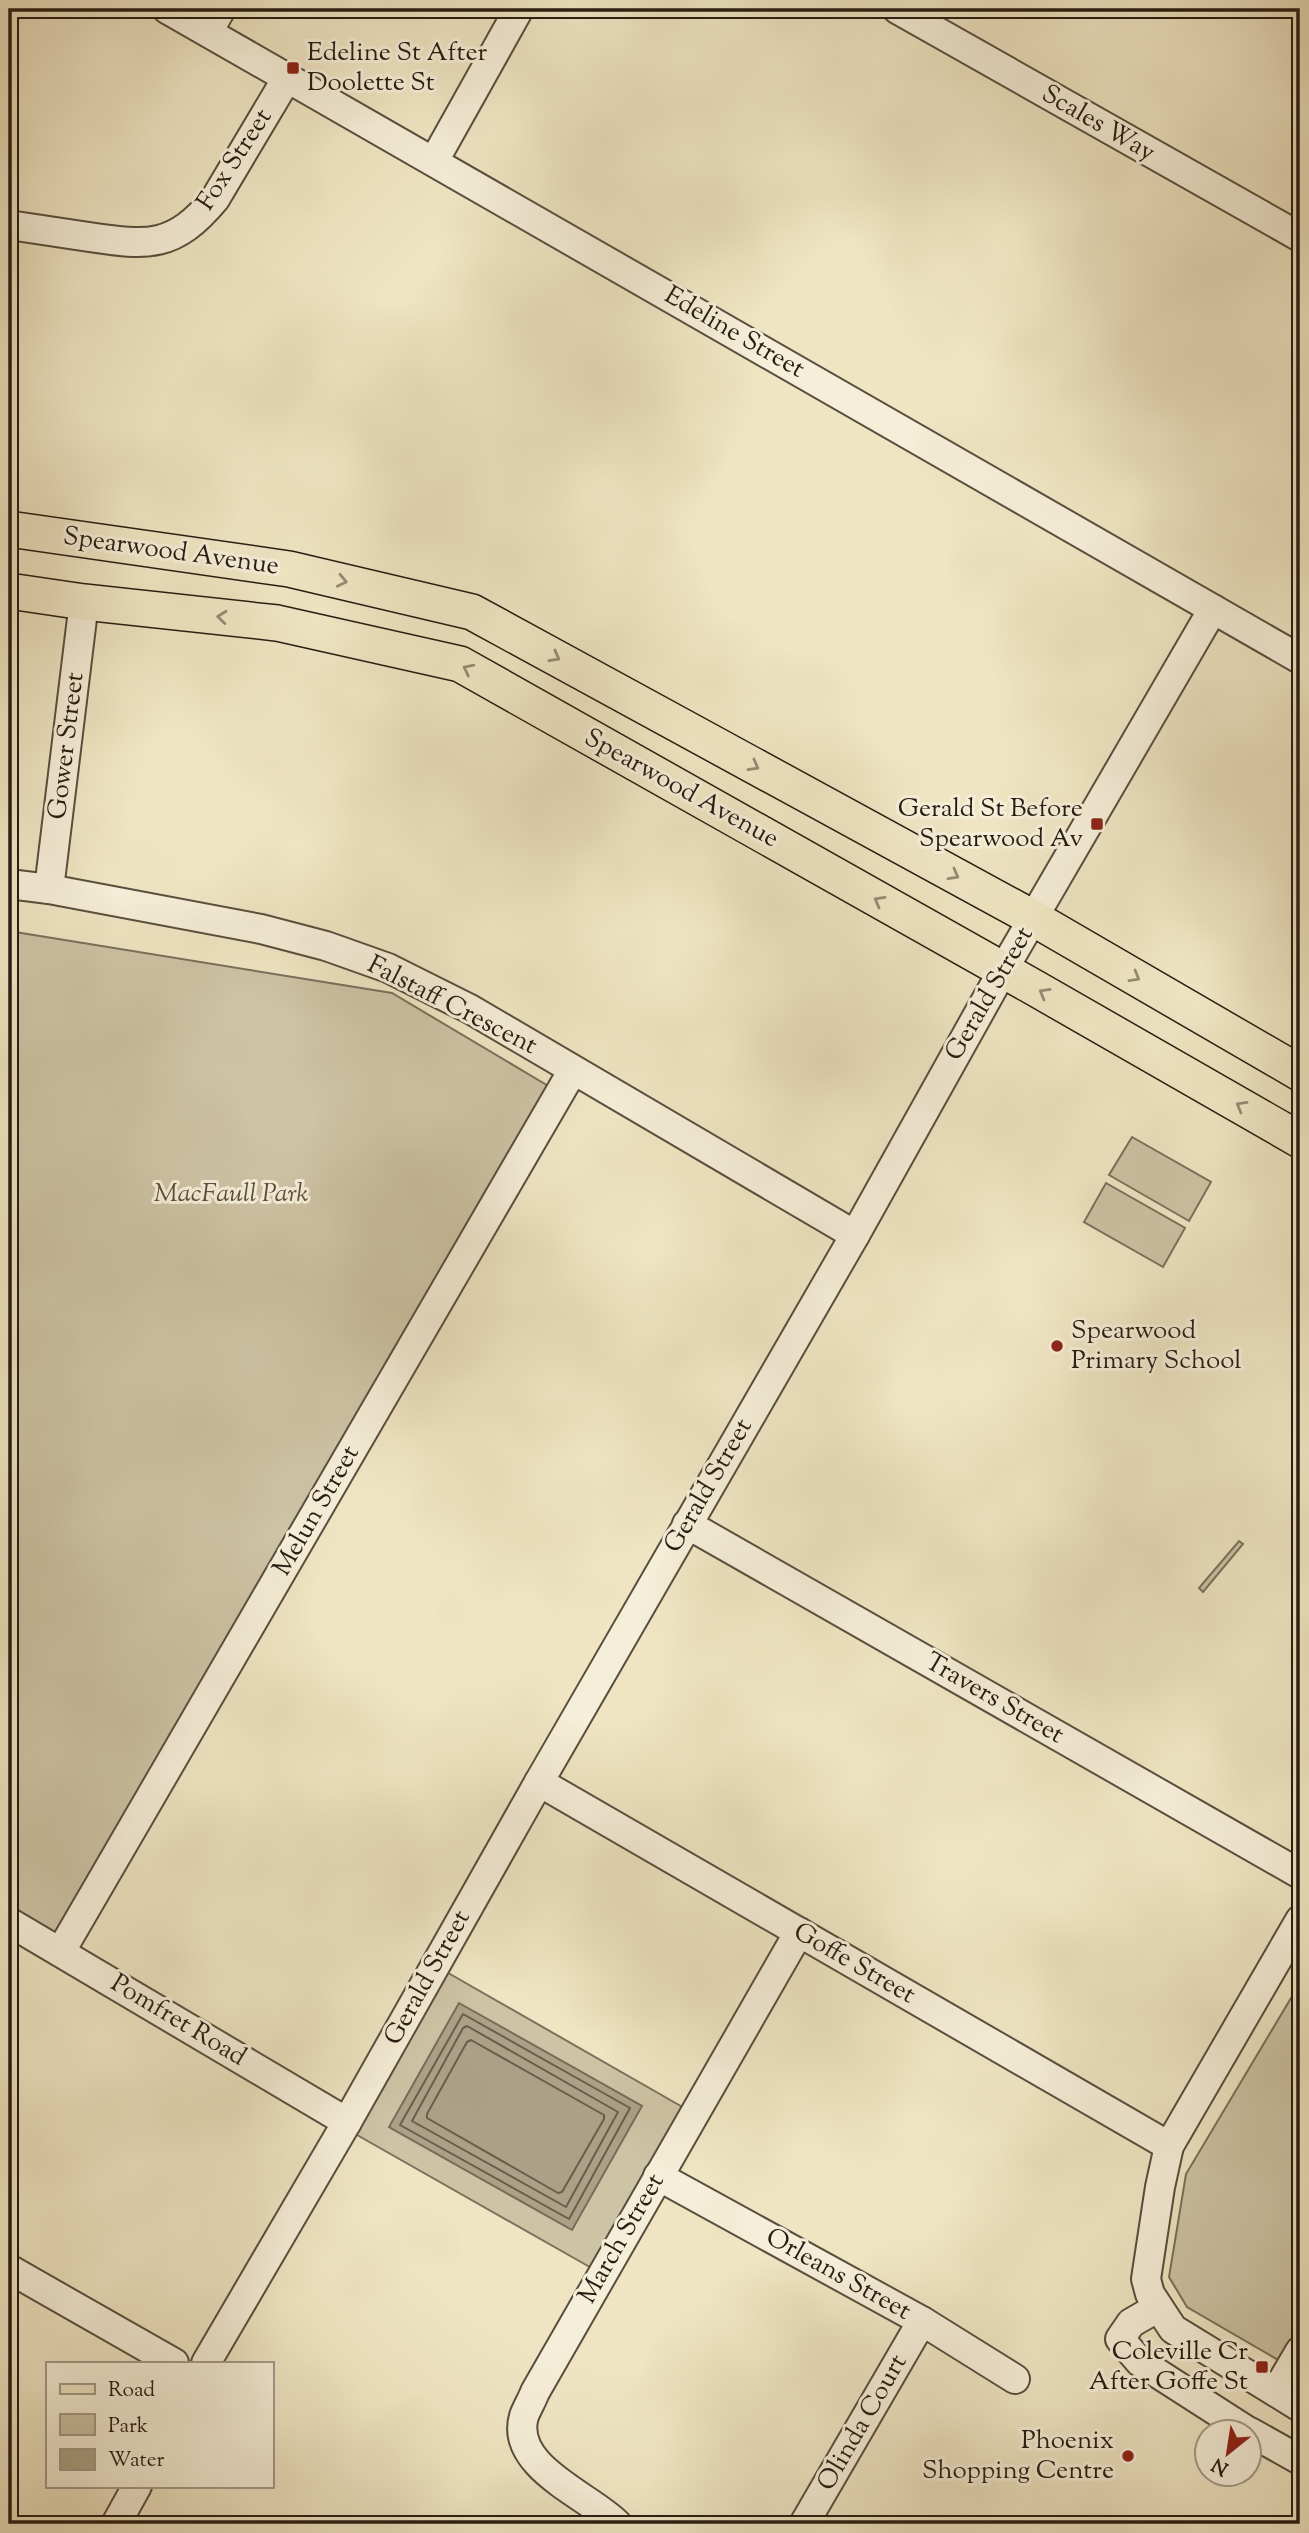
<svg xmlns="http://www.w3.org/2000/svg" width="1309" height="2533" viewBox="0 0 1309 2533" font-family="'Sorts Mill Goudy',serif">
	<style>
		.green { fill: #cdc3a5; stroke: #7a705c; stroke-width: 2 }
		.water { fill: #aba187; stroke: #766c58; stroke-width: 2 }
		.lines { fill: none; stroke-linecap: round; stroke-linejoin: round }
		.shore { stroke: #695e4c; stroke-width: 2 }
		.minor-casing { stroke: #594e3e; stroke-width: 32 }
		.major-casing { stroke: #271c12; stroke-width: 38 }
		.minor { stroke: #f5eed8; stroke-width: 28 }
		.major { stroke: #efe5c3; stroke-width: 35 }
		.oneway { stroke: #958b73 }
		.poi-dot { fill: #8f2418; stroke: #f5eed8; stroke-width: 2.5 }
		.labels { text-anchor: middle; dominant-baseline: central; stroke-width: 6; stroke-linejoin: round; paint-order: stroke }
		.poi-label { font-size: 26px; fill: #271c12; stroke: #f5eed8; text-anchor: end }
		.street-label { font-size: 26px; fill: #271c12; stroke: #f5eed8 }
		.park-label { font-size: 26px; font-style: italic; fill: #594e3e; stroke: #f5eed8 }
	</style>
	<rect width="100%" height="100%" fill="#efe5c3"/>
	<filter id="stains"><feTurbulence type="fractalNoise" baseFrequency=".00286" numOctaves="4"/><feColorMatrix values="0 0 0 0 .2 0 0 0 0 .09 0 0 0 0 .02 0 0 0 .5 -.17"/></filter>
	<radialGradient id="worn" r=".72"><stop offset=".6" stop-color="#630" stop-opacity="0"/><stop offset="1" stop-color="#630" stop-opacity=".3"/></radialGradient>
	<!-- green -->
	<g class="green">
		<path d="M9 931 392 993 550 1087 60 1939 9 1909Z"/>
		<path d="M1132 1137 1211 1182 1189 1221 1109 1175Z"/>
		<path d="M1106 1183 1185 1228 1163 1267 1084 1222Z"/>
		<path d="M1239 1541 1243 1544 1203 1592 1199 1588Z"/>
		<path d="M443 1970 686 2109 595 2270 350 2131Z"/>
		<path d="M1300 1983V2109L1294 2120 1300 2124V2339L1285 2364 1187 2307 1169 2277 1186 2174Z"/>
	</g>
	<!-- water -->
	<path class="water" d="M459 2003 642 2106 572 2230 389 2127Z"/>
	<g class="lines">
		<!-- shore -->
		<g class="shore">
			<path d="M463 2014 630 2108 569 2219 400 2125Z"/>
			<path d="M467 2026 618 2112 566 2207 412 2121 463 2028Z"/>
			<path d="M471 2040 604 2115V2119L562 2192 558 2193 427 2118V2114L467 2042Z"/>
		</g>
		<!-- minor casing -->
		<g class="minor-casing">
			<g id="minor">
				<path d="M167 9 1300 659"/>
				<path d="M897 9 1300 237"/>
				<path d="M208 32 221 9"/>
				<path d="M434 161 519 9"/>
				<path d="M9 225C36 229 63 233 89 237 149 246 174 248 215 199L287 78"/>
				<path d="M9 884 49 889 261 929 326 946 388 968 470 1009 855 1235"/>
				<path d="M49 889 84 602"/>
				<path d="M687 1524 1300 1874"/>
				<path d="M539 1782 1169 2146"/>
				<path d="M1300 1920 1169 2146 1160 2187 1146 2279 1150 2294 1173 2329 1300 2407"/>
				<path d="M9 1922 347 2122"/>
				<path d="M61 1951 573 1070"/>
				<path d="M658 2176 922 2321 1015 2379"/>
				<path d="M9 2269 174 2363"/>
				<path d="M1157 2308 1131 2323 1120 2339 1140 2362 1249 2432"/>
				<path d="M206 2363 347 2122 539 1782 855 1235 1003 970 1213 609"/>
				<path d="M1276 2392 1300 2351"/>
				<path d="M1250 2432 1300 2460"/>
				<path d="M116 2524 137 2486"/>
				<path d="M617 2524C590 2496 509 2467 524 2416 527 2408 532 2400 535 2392L799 1932"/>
				<path d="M804 2524 922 2321"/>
			</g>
		</g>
		<!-- major casing -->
		<g class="major-casing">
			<g id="major">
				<path d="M9 529 289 569 472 612 1033 918 1300 1073"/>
				<path d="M9 591 84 602 277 623 460 664 1035 988 1300 1140"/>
			</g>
		</g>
		<!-- minor -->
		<use href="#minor" class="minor"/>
		<!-- major -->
		<use href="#major" class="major"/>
	</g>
	<!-- one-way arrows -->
	<defs><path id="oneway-chevron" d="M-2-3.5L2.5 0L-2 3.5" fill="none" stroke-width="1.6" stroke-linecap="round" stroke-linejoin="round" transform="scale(1.75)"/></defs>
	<g class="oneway">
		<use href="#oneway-chevron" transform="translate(342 581) rotate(13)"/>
		<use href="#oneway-chevron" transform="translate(222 617) rotate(-174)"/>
		<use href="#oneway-chevron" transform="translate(555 657) rotate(29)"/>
		<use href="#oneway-chevron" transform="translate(468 669) rotate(-153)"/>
		<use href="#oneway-chevron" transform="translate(754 766) rotate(29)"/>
		<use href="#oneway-chevron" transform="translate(954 875) rotate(29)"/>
		<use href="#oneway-chevron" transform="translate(879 901) rotate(-151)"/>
		<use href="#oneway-chevron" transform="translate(1135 977) rotate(30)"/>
		<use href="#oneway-chevron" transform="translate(1044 993) rotate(-150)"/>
		<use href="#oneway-chevron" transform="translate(1241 1106) rotate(-150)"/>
	</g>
	<!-- markers -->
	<g class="poi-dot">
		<rect x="286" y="61" width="14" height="14" rx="3.5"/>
		<rect x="1090" y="817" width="14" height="14" rx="3.5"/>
		<circle cx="1057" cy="1346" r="7"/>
		<rect x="1255" y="2360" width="14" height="14" rx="3.5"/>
		<circle cx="1128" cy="2456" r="7"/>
	</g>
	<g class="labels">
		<!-- poi labels -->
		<g class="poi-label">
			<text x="307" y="53" text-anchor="start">Edeline St After<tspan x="307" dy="30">Doolette St</tspan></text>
			<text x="1083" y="809">Gerald St Before<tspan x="1083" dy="30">Spearwood Av</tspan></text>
			<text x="1071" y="1331" text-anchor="start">Spearwood<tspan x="1071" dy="30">Primary School</tspan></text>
			<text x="1248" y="2352">Coleville Cr<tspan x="1248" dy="30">After Goffe St</tspan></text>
			<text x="1114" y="2441">Phoenix<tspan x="1114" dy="30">Shopping Centre</tspan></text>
		</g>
		<!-- street labels -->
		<g class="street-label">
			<text transform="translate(1098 124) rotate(30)">Scales Way</text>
			<text transform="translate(235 160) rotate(-57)">Fox Street</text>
			<text transform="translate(734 333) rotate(30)">Edeline Street</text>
			<text transform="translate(171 552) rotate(8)">Spearwood Avenue</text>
			<text transform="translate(67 746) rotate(-83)">Gower Street</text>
			<text transform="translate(681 789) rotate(29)">Spearwood Avenue</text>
			<text transform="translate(990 994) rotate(-60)">Gerald Street</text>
			<text transform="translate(452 1006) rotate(27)">Falstaff Crescent</text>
			<text transform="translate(709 1486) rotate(-60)">Gerald Street</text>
			<text transform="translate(317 1511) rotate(-60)">Melun Street</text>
			<text transform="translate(994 1699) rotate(30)">Travers Street</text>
			<text transform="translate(854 1964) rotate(30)">Goffe Street</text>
			<text transform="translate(428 1978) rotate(-61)">Gerald Street</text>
			<text transform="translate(178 2021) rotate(31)">Pomfret Road</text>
			<text transform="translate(622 2239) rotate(-60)">March Street</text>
			<text transform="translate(838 2275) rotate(29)">Orleans Street</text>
			<text transform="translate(863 2423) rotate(-60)">Olinda Court</text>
		</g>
		<!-- park labels -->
		<g class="park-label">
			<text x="231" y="1194">MacFaull Park</text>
		</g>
	</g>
	<!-- margin -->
	<rect width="1309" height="2533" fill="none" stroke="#efe5c3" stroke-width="35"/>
	<rect x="10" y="10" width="1288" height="2512" fill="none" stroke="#271c12" stroke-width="3.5"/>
	<rect x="18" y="18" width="1274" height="2498" fill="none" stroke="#271c12" stroke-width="2"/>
	<!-- legend -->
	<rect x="46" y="2362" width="228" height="126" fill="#f5eed8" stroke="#a39a89" stroke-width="2"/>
	<rect x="60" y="2384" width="35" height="10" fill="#efe5c3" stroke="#a39a89" stroke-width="2"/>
	<text x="108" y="2396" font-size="21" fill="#271c12">Road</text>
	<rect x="60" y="2414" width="35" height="21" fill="#cdc3a5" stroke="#a39a89" stroke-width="2"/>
	<text x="108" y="2432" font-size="21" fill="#271c12">Park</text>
	<rect x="60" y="2449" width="35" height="21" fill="#aba187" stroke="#a39a89" stroke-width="2"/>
	<text x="108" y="2466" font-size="21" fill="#271c12">Water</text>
	<!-- north arrow -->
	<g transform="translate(1228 2453) rotate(210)"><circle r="33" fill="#f5eed8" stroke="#a39a89" stroke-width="2"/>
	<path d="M0-5L12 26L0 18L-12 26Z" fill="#8f2418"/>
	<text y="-10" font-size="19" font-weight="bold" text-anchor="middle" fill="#271c12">N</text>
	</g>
	<rect width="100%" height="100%" filter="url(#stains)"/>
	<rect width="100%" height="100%" fill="url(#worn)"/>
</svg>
